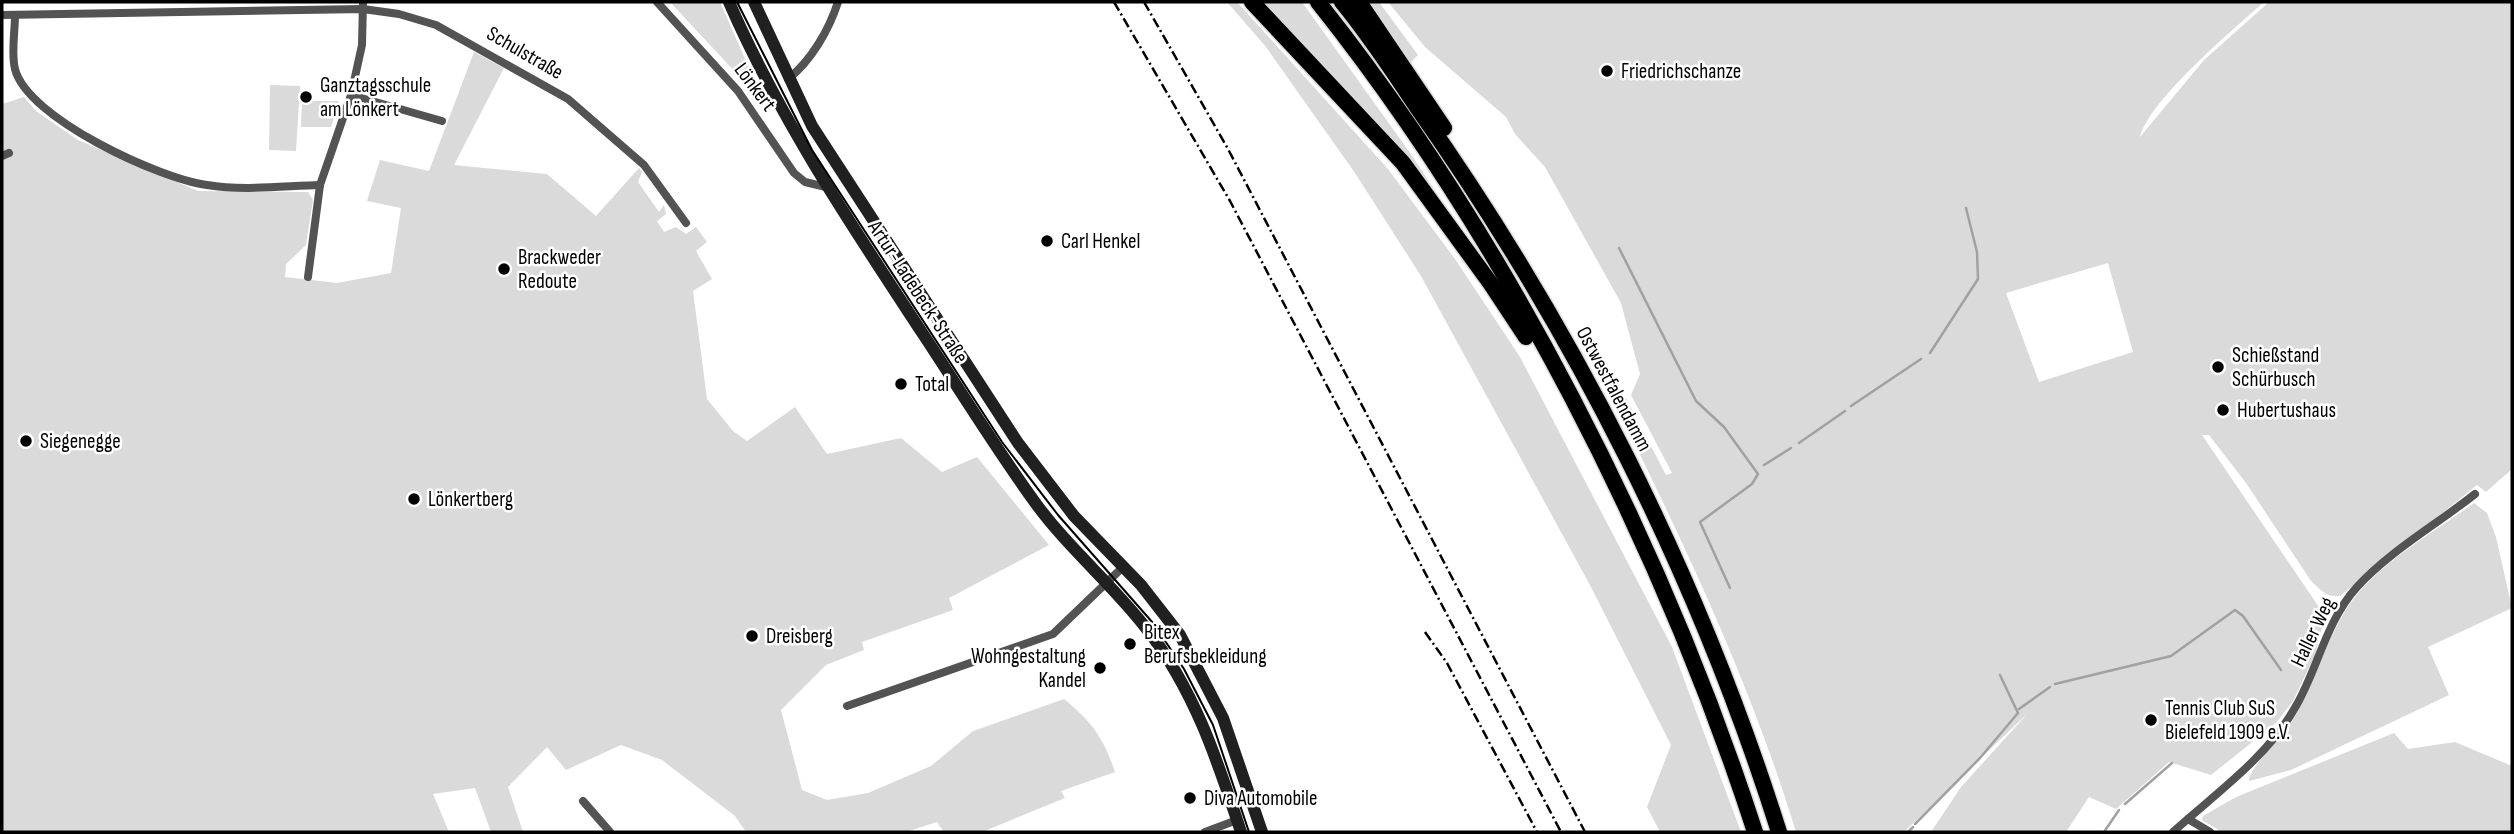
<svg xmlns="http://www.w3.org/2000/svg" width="2514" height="834" viewBox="0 0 2514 834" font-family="'Sofia Sans Condensed',sans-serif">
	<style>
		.green { fill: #dadada; fill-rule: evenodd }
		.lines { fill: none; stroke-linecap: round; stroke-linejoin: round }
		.stream { stroke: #a1a1a1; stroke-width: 2.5 }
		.highway-casing { stroke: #dbdbdb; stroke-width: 19 }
		.street { stroke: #535353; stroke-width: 8 }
		.secondary { stroke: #202020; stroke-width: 12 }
		.highway { stroke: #000; stroke-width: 16 }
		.tram { stroke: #000; stroke-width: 2 }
		.rail { stroke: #000; stroke-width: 2.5; stroke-dasharray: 10 3.5 2 3.5; stroke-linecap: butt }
		.poi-dot { fill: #000; stroke: #fff; stroke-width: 2.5 }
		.labels { text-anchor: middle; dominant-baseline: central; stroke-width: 5; stroke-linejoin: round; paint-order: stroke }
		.street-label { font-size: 21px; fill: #000; stroke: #fff }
		.poi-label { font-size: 21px; fill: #000; stroke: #fff; text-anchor: start }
	</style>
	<rect width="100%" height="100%" fill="#fff"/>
	<!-- green -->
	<g class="green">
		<path d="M670 2H720L765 104Z"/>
		<path d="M1227 2H1237L1388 169 1455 259 1520 357 1672 647 1741 832H1660L1647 807 1671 745 1591 587 1421 276 1355 173 1266 47Z"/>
		<path d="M1259 2H1302L1413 157 1445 206 1402 154Z"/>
		<path d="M1368 2H1379L1418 55 1410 63Z"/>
		<path d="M1388 2H2264C2233 30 2150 99 2140 137L2204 60 2269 2H2512V469L2486 492 2477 485 2340 596C2327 598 2321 590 2311 581L2246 483 2209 435H2202L2323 613 2324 620 2315 655 2293 701 2276 723 2211 775 2169 762 2116 809 2089 797 2066 832H1931L1961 787 2028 713 1904 832H1796C1751 684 1684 543 1615 404L1626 398 1666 475 1672 473 1631 395 1640 374 1621 303 1545 167 1515 134 1506 117 1425 47ZM2108 263 2133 352 2039 382 2006 293Z"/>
		<path d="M474 52 504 68 454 165 547 174 596 216 639 168 642 172 638 182 659 212 664 205 666 214 657 221 664 232 676 227 686 234 696 227 707 242 696 251 712 279 693 291 707 399 733 431 747 441 795 407 827 454 901 438 942 472 977 457 1049 545 949 598 953 610 862 642 864 650 826 665 781 710 802 790 827 800 868 793 931 766 973 731 1064 699C1093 723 1103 737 1115 772L1061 791 1065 798 982 832H944L937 822 906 832H746L735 816 662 760 621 745 566 770 547 747 508 787 523 832H491L475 788 433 794 449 832H2V104L24 97 36 111 78 140 198 191 308 192 313 200 306 245 286 264 285 277 337 283 391 273 401 208 367 201 380 160 429 171Z"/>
		<path d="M270 85 300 86 296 151 269 150Z"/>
		<path d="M302 101H339L331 127H301Z"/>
		<path d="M2474 503 2487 513 2496 537 2512 608 2428 647 2449 695 2291 770 2249 781C2246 772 2286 731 2294 718 2319 678 2328 627 2360 591 2391 556 2437 530 2474 503Z"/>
		<path d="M2394 733 2408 749 2455 742 2512 766V832H2222L2202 820 2203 816 2236 797Z"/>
	</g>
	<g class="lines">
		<!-- stream -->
		<g class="stream">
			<path d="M1619 248 1696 401 1724 427 1758 474 1752 484 1700 522 1730 588"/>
			<path d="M1930 353 1978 279 1977 252 1966 208"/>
			<path d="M1851 406 1921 359"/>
			<path d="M1799 443 1845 411"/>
			<path d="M1764 465 1791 448"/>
			<path d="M2055 684 2171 656 2235 610 2243 616 2281 670"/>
			<path d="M2019 709 2050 687"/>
			<path d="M2125 804 2172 763"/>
			<path d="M1915 824 1980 758 2018 713 2000 675"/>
			<path d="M1908 832 1913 827"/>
			<path d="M2104 832 2119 810"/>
		</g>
		<!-- highway casing -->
		<g class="highway-casing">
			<g id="highway">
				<path d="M1252 2 1403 163 1491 284 1526 337"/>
				<path d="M1318 2C1506 238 1662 545 1755 832"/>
				<path d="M1342 2C1370 36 1394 73 1419 110 1574 330 1698 575 1779 832"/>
				<path d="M1359 2 1444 128"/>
			</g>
		</g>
		<!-- street -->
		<g class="street">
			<path d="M657 2 738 91 794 173 805 182 826 187"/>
			<path d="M2 15 363 9 399 14 436 25 568 99 644 165 686 223"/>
			<path d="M15 15C15 32 11 53 15 69 27 118 160 179 207 185 243 191 283 186 320 185"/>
			<path d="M788 79C811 61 829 30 838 2"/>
			<path d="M351 95 442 121"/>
			<path d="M2 156 9 153"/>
			<path d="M308 277 320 185 351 95 362 45 363 2"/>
			<path d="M847 706 1053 634 1123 567"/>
			<path d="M583 801 610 832"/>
			<path d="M2188 819 2210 832"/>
			<path d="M1205 832 1237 820"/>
			<path d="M2173 832C2216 793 2267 758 2296 706 2318 668 2326 621 2357 587 2390 551 2436 525 2475 494"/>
		</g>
		<!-- secondary -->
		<g class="secondary">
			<path d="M729 2C781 121 852 226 923 334 960 390 995 447 1034 501 1067 547 1111 583 1146 628 1194 689 1217 759 1241 832"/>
			<path d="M754 2 812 126 1018 443 1074 516 1141 585 1180 635 1223 718 1262 832"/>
		</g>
		<!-- highway -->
		<use href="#highway" class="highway"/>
		<!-- tram -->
		<path class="tram" d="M737 2 812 150 1002 442 1058 515 1153 623 1184 669 1213 725 1249 832"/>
		<!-- rail -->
		<g class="rail">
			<path d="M1114 2 1230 201 1561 832"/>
			<path d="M1144 2 1228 149 1585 832"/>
			<path d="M1425 632 1447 663 1537 832"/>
		</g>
	</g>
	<!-- markers -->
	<g class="poi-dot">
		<circle cx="1607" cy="71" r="7"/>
		<circle cx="306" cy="97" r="7"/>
		<circle cx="1047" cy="241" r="7"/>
		<circle cx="504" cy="269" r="7"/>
		<circle cx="2218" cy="367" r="7"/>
		<circle cx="901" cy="384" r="7"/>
		<circle cx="2223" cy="410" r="7"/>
		<circle cx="26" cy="441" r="7"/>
		<circle cx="414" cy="499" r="7"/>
		<circle cx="752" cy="636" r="7"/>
		<circle cx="1130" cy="644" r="7"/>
		<circle cx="1100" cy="668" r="7"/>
		<circle cx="2151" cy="720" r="7"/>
		<circle cx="1190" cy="798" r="7"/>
	</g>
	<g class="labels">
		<!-- street labels -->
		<g class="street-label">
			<text transform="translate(525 53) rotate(30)">Schulstraße</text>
			<text transform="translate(755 87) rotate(53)">Lönkert</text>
			<text transform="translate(918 292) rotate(57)">Artur-Ladebeck-Straße</text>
			<text transform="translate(1614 389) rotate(62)">Ostwestfalendamm</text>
			<text transform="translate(2313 632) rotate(-64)">Haller Weg</text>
		</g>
		<!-- poi labels -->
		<g class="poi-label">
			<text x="1621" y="71">Friedrichschanze</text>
			<text x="320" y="85">Ganztagsschule<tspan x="320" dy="24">am Lönkert</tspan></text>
			<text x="1061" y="241">Carl Henkel</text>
			<text x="518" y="257">Brackweder<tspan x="518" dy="24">Redoute</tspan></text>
			<text x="2232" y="355">Schießstand<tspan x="2232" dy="24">Schürbusch</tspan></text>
			<text x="915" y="384">Total</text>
			<text x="2237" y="410">Hubertushaus</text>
			<text x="40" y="441">Siegenegge</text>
			<text x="428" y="499">Lönkertberg</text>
			<text x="1144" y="632">Bitex<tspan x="1144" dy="24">Berufsbekleidung</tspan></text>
			<text x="766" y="636">Dreisberg</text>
			<text x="1086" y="656" text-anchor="end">Wohngestaltung<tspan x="1086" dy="24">Kandel</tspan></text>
			<text x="2165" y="708">Tennis Club SuS<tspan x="2165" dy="24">Bielefeld 1909 e.V.</tspan></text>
			<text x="1204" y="798">Diva Automobile</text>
		</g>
	</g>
	<!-- border -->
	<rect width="2514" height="834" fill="none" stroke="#000000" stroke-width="7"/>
</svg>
